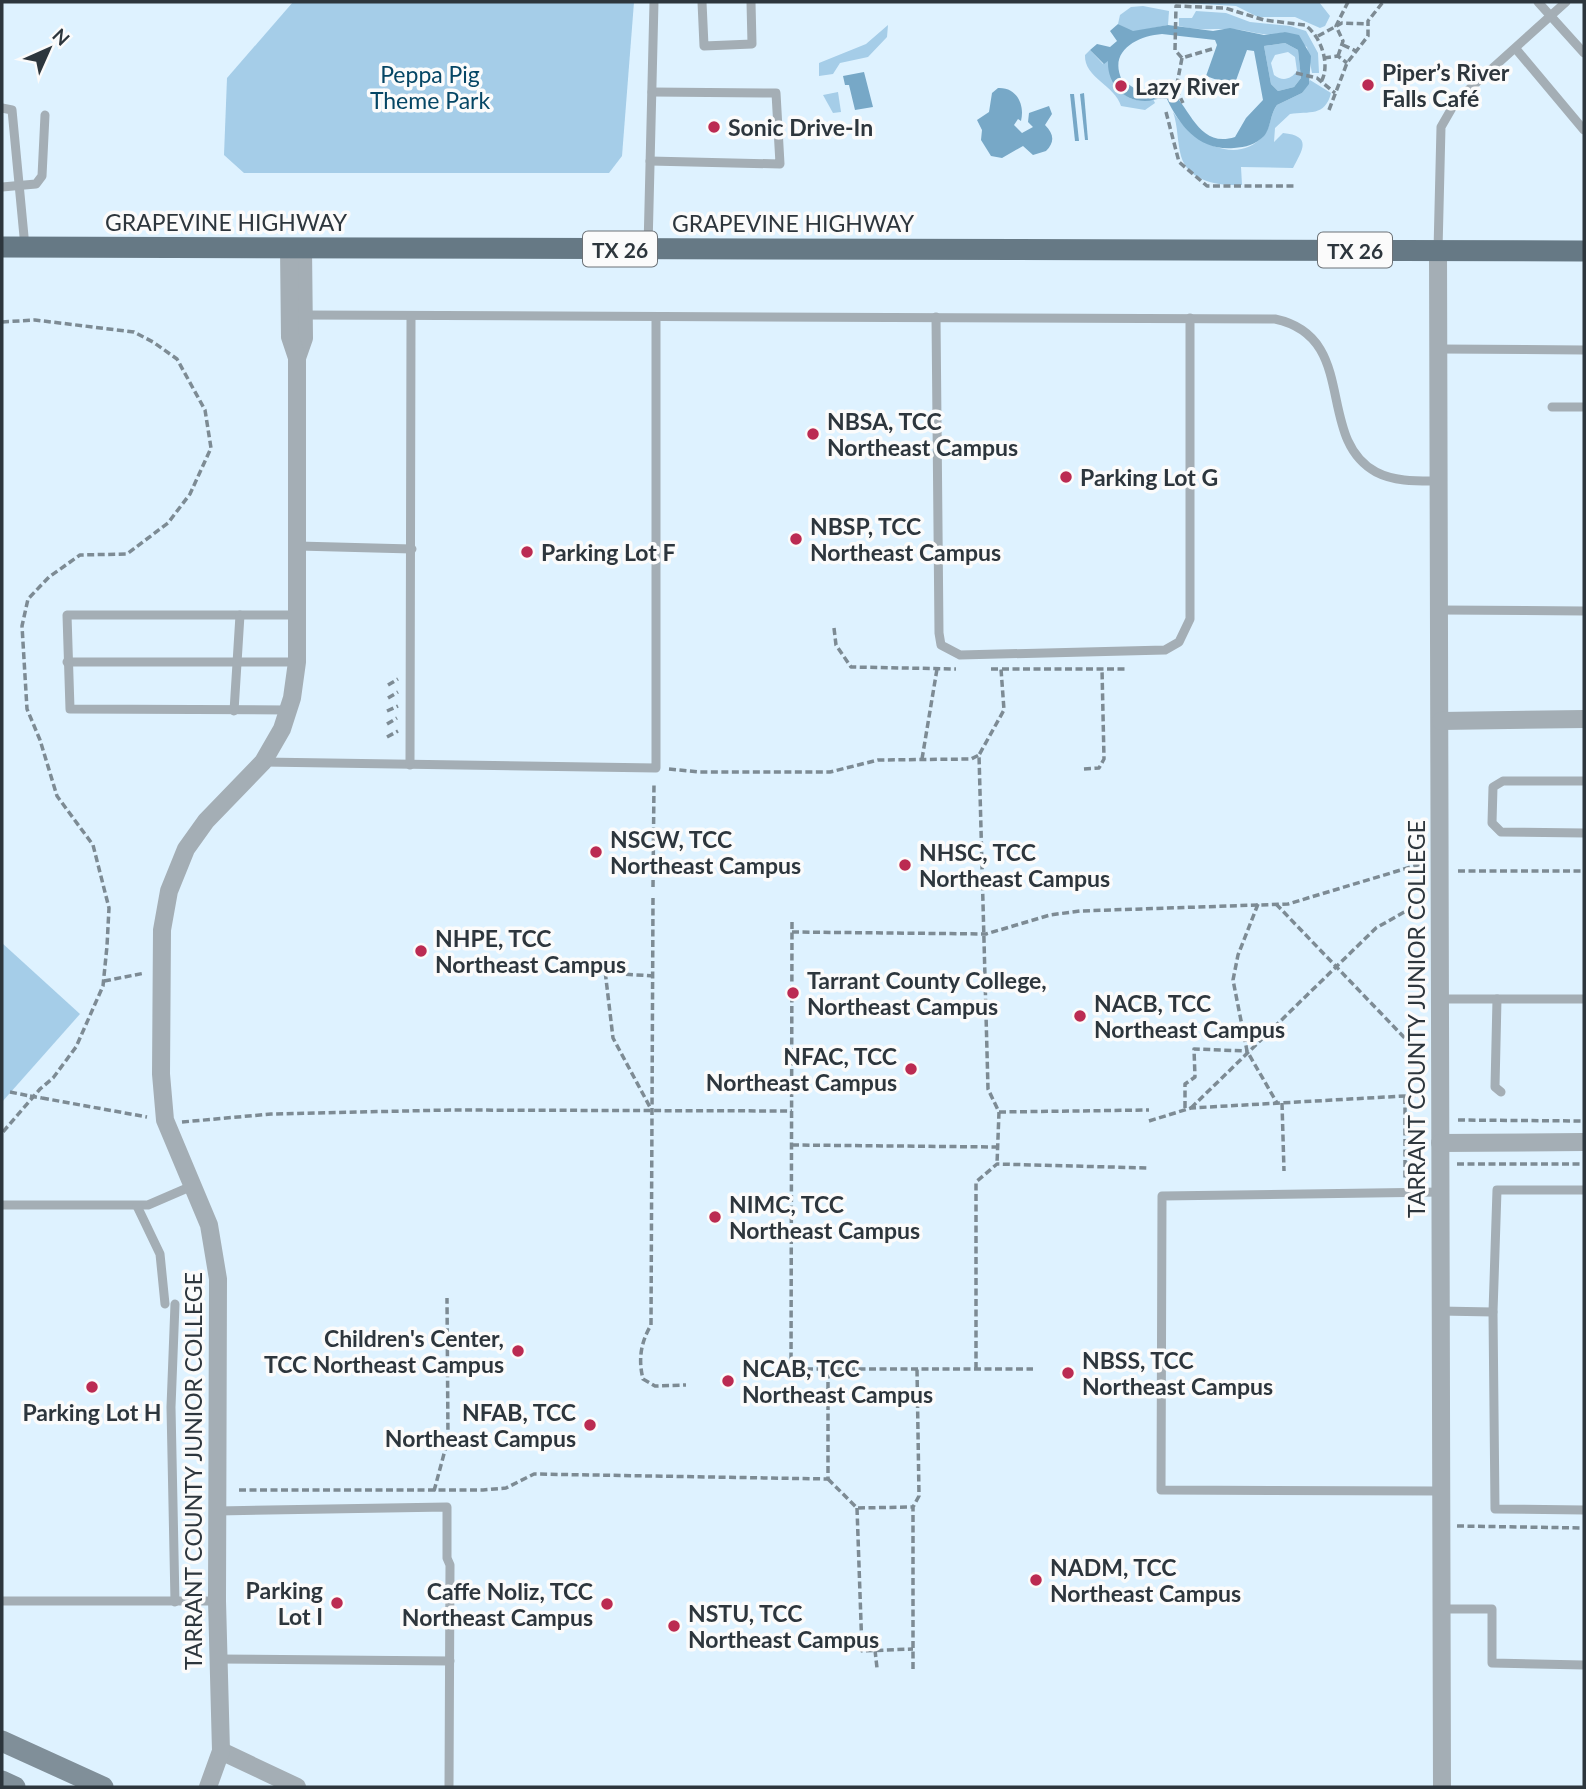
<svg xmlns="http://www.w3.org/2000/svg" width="1586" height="1789" viewBox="0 0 1586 1789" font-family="Lato,sans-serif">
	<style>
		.green { fill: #a5cde8; fill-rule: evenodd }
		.water { fill: #77a8c7; fill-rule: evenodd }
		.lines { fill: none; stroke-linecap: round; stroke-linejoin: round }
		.path { stroke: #7d8b94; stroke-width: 3.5; stroke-dasharray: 7 3.5; stroke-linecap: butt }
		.lane { stroke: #a4aeb5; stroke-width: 9 }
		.street { stroke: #a4aeb5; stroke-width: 18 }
		.secondary { stroke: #808f99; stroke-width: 21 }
		.primary { stroke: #667985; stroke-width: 21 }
		.path-bridge { stroke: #7d8b94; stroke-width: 3.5; stroke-dasharray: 7 3.5; stroke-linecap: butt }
		.poi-dot { fill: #bb2b52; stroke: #fbfbfb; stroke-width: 2.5 }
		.labels { text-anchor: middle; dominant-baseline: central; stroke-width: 7; stroke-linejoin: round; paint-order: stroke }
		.shield { fill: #fbfbfb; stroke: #6b7176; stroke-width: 2 }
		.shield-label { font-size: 21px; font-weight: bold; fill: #2d363d }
		.poi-label { font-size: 23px; font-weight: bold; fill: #2d363d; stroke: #fbfbfb; text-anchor: start }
		.park-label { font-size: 23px; fill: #054665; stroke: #fbfbfb }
		.street-label { font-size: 23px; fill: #2d363d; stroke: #fbfbfb }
	</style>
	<rect width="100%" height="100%" fill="#def2ff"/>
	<!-- green -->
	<g class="green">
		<path d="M293 2H634L622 156 609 173H244L224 155 227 78Z"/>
		<path d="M1168 2H1319L1330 16 1325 26 1320 28 1295 17H1258L1236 6Z"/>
		<path d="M1143 6 1169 11 1168 25 1133 32 1118 24 1120 15 1131 7Z"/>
		<path d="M1196 11 1226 13 1250 22 1290 26 1306 31 1318 53 1319 73H1312L1307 47 1285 32C1268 37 1258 33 1241 30 1220 27 1201 32 1179 26V18H1192Z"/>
		<path d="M888 25 887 37 868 57 840 63 833 74 819 76V63L866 44Z"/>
		<path d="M1285 43 1298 50 1301 78 1294 87 1278 91 1271 84 1264 46ZM1288 52 1295 57 1297 71C1291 79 1283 82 1274 75L1271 63 1275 55Z"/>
		<path d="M1090 50 1103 64 1108 59C1112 85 1123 106 1153 99L1155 103 1145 110 1121 106C1115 85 1084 78 1085 55Z"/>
		<path d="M1310 80 1331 93C1325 117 1309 111 1290 114L1275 128 1274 142 1283 133C1313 136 1302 150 1293 168L1241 167 1242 185C1220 186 1188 182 1181 156 1177 141 1178 126 1173 112 1191 140 1236 168 1264 135 1271 127 1270 114 1277 105L1302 93Z"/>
		<path d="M838 92 841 112 833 113 823 95Z"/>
		<path d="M2 943 80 1014 2 1102Z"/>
	</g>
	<!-- water -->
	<g class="water">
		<path d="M1118 24 1133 31 1168 25 1213 31 1230 28 1264 35 1285 32 1299 35 1311 56 1309 84 1302 93 1277 105C1270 114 1271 128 1264 136 1255 145 1246 147 1234 148 1200 151 1180 127 1167 99 1158 97 1153 101 1145 101 1122 101 1107 82 1108 61L1104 64 1090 50 1097 44 1110 47 1117 41 1110 31ZM1162 34 1215 40 1217 45 1206 76 1234 86 1247 50 1254 51 1263 100 1246 118 1235 137C1198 149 1190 106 1169 89L1137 90 1122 80C1108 51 1137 36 1162 34ZM1285 43 1298 50 1301 78 1294 87 1278 91 1271 84 1264 46Z"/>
		<path d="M864 72 873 107 855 110 849 85H845L843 76Z"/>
		<path d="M998 88C1017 87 1025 105 1021 121L1018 119 1014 125 1022 133 1033 127 1028 122 1029 113 1049 106 1052 114 1045 125C1054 134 1055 142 1046 151L1033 155 1023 146 1002 158 991 156 981 140 982 130 977 120 989 112 992 93Z"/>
		<path d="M1084 93 1088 140H1085L1080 94Z"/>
		<path d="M1070 94H1074L1079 141H1075Z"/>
	</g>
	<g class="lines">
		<!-- path -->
		<g class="path">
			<path d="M1318 36 1342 23 1368 24"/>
			<path d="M1343 45 1356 51"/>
			<path d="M1212 49 1182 58 1175 50 1176 6 1225 8 1264 20 1305 25C1321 36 1331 65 1321 82"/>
			<path d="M1338 56 1343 41 1336 26 1348 2"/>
			<path d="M1182 58 1176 89 1183 103"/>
			<path d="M1324 58 1338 56 1347 63"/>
			<path d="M1296 73 1317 78 1335 93"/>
			<path d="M1329 110 1347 63 1368 36V21L1383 2"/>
			<path d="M1166 112 1179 162 1207 186H1294"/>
			<path d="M2 322 35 320 134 332 153 342 177 359 205 410 211 448 190 494 168 523 127 554 80 555 49 577 28 599 22 626 27 709 40 740 57 796 93 845 109 908 107 946 103 986 76 1047 53 1078 40 1089 2 1133"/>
			<path d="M834 628 836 645 851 667 956 669"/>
			<path d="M991 669H1001L1004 710 979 755 988 1089 999 1112 997 1164"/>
			<path d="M1002 669H1126"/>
			<path d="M388 685 398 679"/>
			<path d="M388 698 398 692"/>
			<path d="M387 711 398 706"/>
			<path d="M387 724 397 718"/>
			<path d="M387 737 398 731"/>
			<path d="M922 759 937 669"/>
			<path d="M669 769 700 772H830L878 760 971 759 979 755"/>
			<path d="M1084 769 1099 768 1104 759 1102 669"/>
			<path d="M1458 871H1584"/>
			<path d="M653 887 654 783"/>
			<path d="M653 898 651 1325C641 1342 638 1359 643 1379L655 1386 686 1385"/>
			<path d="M1258 904 1238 955 1233 980 1247 1051 1277 1103"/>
			<path d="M1276 904 1422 1056"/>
			<path d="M792 922 791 1369H1033"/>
			<path d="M792 932 986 934 1050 915 1080 911 1288 904 1424 863"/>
			<path d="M604 962 613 1038 651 1109"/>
			<path d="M605 973 654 976"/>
			<path d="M104 981 145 973"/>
			<path d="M10 1092 30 1096"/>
			<path d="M1405 1097V1179"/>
			<path d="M42 1098 147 1117"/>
			<path d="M1282 1103 1284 1171"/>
			<path d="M1185 1108V1084L1195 1077 1194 1049 1247 1051"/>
			<path d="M1191 1108 1376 928 1422 902"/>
			<path d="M999 1112 1149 1110"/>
			<path d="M1405 1120H1424"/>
			<path d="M1458 1120 1584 1121"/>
			<path d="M1149 1121 1191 1108 1422 1095"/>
			<path d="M182 1122 271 1114 450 1110 792 1111"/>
			<path d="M792 1145 998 1147"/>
			<path d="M1405 1163H1423"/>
			<path d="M1457 1164H1584"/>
			<path d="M976 1369V1182L997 1164 1148 1168"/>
			<path d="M828 1479 857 1508 913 1507"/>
			<path d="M239 1490H483L506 1488 534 1474 828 1479V1369"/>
			<path d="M434 1491 448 1439 447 1298"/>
			<path d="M857 1508 862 1651 913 1649"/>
			<path d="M1457 1526 1584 1528"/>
			<path d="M875 1650 877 1668"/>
			<path d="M913 1669V1507L919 1496 917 1369"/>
		</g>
		<!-- lane -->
		<g class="lane">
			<path d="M702 2 704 46 752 44 751 2"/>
			<path d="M1538 2 1584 53"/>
			<path d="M1516 49 1584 130"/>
			<path d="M2 108 12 110 25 247"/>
			<path d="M650 161 780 164 776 93 652 92"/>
			<path d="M2 187 36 184 42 176 45 115"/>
			<path d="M648 247 654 2"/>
			<path d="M1438 250 1441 127 1456 101 1566 2"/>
			<path d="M304 315 1275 319C1360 337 1314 438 1376 472 1395 482 1418 481 1439 481"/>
			<path d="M936 317 939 633 941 645 960 655 1165 650 1179 642 1190 619V318"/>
			<path d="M1439 349 1584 350"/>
			<path d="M1552 407H1584"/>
			<path d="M298 546 412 549"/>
			<path d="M1441 610 1584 611"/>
			<path d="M67 662H297"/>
			<path d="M289 710 70 709 67 615H297"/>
			<path d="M234 711 240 615"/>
			<path d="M263 762 656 768V317"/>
			<path d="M410 765 411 317"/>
			<path d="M1584 781H1503L1493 787 1492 823 1501 832 1584 833"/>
			<path d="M1440 999H1584"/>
			<path d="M1497 999 1495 1087 1501 1092"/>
			<path d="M1584 1190H1497L1493 1312 1495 1509 1584 1510"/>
			<path d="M2 1205H148L192 1186"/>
			<path d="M137 1206 160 1254 165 1304"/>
			<path d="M1440 1311 1493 1312"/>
			<path d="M1439 1491 1161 1490 1162 1196 1440 1192"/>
			<path d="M218 1511 447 1507V1558L450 1565 449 1787"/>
			<path d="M2 1601H217"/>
			<path d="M175 1602 171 1407 175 1304"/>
			<path d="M1441 1609H1492V1663L1584 1665"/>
			<path d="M217 1659 450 1661"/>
		</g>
		<!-- street -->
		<g class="street">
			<path d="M1438 250 1442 1787"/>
			<path d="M297 358 304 338 303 248"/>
			<path d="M1441 721 1584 719"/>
			<path d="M1440 1143 1584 1142"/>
			<path d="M221 1751 297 1787"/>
			<path d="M208 1787 221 1751 217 1601 218 1279 209 1225 165 1120 161 1074 162 930 169 891 186 849 206 821 263 762 282 729 292 698 297 662V358L290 337 289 248"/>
		</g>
		<!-- secondary -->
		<g class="secondary">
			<path d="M2 1741 103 1787"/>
			<path d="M2 1781 15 1787"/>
		</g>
		<!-- primary -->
		<path class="primary" d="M2 247 1584 251"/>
		<!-- path-bridge -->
		<path class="path-bridge" d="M30 1096 42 1098"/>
	</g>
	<!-- markers -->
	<g class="poi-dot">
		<circle cx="1368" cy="85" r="7"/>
		<circle cx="1121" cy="86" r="7"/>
		<circle cx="714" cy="127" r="7"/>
		<circle cx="813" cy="434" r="7"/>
		<circle cx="1066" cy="477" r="7"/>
		<circle cx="796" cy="539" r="7"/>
		<circle cx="527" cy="552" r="7"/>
		<circle cx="596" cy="852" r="7"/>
		<circle cx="905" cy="865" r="7"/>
		<circle cx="421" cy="951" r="7"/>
		<circle cx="793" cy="993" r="7"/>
		<circle cx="1080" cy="1016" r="7"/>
		<circle cx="911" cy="1069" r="7"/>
		<circle cx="715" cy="1217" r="7"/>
		<circle cx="518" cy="1351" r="7"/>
		<circle cx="1068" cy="1373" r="7"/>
		<circle cx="728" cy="1381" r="7"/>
		<circle cx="92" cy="1387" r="7"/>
		<circle cx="590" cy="1425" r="7"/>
		<circle cx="1036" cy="1580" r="7"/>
		<circle cx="337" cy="1603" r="7"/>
		<circle cx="607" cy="1604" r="7"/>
		<circle cx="674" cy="1626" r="7"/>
	</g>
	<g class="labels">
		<!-- shield labels -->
		<g class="shield">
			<rect x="583" y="231.5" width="74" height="35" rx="5"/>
			<rect x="1318" y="232.5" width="74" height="35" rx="5"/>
		</g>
		<g class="shield-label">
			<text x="620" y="249">TX 26</text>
			<text x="1355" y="250">TX 26</text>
		</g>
		<!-- poi labels -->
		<g class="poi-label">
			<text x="1382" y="72">Piper’s River<tspan x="1382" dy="26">Falls Café</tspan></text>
			<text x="1135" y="86">Lazy River</text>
			<text x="728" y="127">Sonic Drive-In</text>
			<text x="827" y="421">NBSA, TCC<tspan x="827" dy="26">Northeast Campus</tspan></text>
			<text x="1080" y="477">Parking Lot G</text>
			<text x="810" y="526">NBSP, TCC<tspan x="810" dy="26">Northeast Campus</tspan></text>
			<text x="541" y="552">Parking Lot F</text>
			<text x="610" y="839">NSCW, TCC<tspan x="610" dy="26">Northeast Campus</tspan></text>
			<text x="919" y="852">NHSC, TCC<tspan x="919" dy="26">Northeast Campus</tspan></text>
			<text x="435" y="938">NHPE, TCC<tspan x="435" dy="26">Northeast Campus</tspan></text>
			<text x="807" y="980">Tarrant County College,<tspan x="807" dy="26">Northeast Campus</tspan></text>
			<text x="1094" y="1003">NACB, TCC<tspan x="1094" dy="26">Northeast Campus</tspan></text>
			<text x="897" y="1056" text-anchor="end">NFAC, TCC<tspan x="897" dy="26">Northeast Campus</tspan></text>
			<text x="729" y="1204">NIMC, TCC<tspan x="729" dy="26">Northeast Campus</tspan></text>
			<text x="504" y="1338" text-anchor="end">Children's Center,<tspan x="504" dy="26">TCC Northeast Campus</tspan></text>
			<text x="1082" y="1360">NBSS, TCC<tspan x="1082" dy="26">Northeast Campus</tspan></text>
			<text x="742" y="1368">NCAB, TCC<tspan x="742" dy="26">Northeast Campus</tspan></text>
			<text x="92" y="1412" text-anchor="middle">Parking Lot H</text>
			<text x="576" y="1412" text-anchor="end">NFAB, TCC<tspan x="576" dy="26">Northeast Campus</tspan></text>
			<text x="1050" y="1567">NADM, TCC<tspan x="1050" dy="26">Northeast Campus</tspan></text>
			<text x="323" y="1590" text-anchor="end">Parking<tspan x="323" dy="26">Lot I</tspan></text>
			<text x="593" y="1591" text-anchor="end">Caffe Noliz, TCC<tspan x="593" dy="26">Northeast Campus</tspan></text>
			<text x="688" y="1613">NSTU, TCC<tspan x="688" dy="26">Northeast Campus</tspan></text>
		</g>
		<!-- park labels -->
		<g class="park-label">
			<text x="430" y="74">Peppa Pig<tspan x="430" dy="26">Theme Park</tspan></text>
		</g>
		<!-- street labels -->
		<g class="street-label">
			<text x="226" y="222">GRAPEVINE HIGHWAY</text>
			<text x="793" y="223">GRAPEVINE HIGHWAY</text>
			<text transform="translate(1416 1019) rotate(-90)">TARRANT COUNTY JUNIOR COLLEGE</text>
			<text transform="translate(193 1471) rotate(-90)">TARRANT COUNTY JUNIOR COLLEGE</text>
		</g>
	</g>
	<!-- border -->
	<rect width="1586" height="1789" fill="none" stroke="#2d363d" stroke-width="7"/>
	<!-- north arrow -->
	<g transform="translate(49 49) rotate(45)" stroke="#fbfbfb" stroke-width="5" paint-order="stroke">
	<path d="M0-5L12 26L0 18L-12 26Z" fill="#2d363d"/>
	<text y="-10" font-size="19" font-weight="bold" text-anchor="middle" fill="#2d363d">N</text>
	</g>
</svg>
